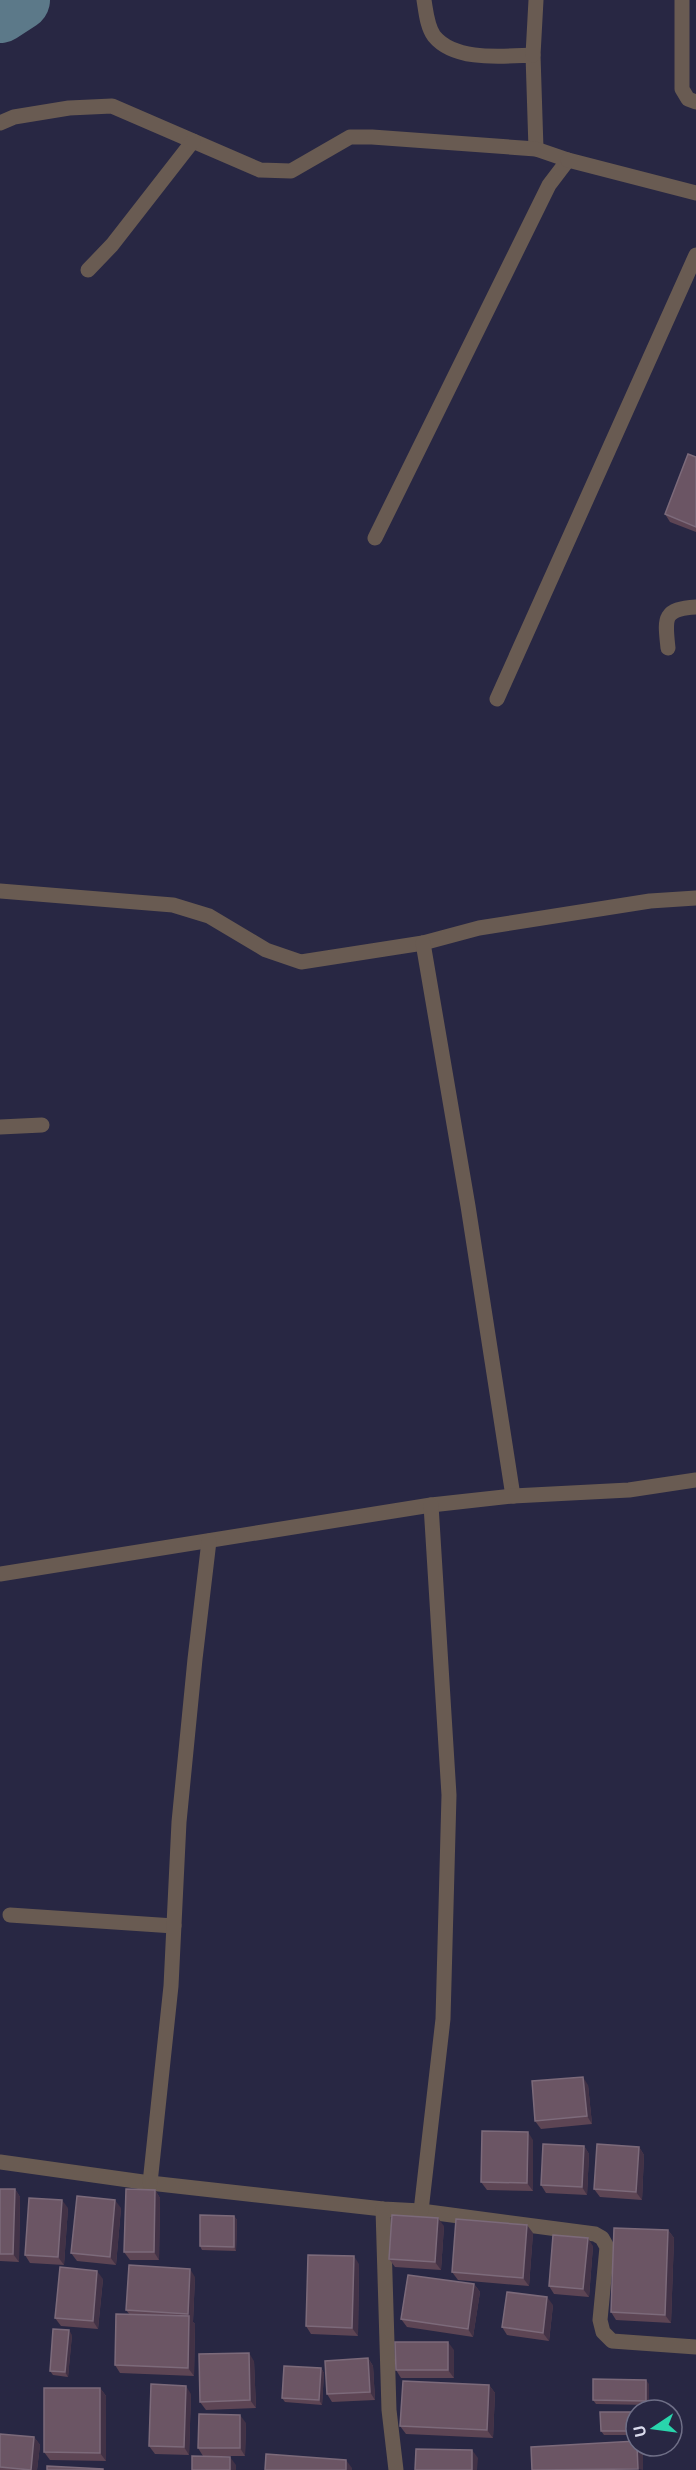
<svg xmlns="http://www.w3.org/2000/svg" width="696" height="2470" viewBox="0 0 696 2470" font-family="Figtree,sans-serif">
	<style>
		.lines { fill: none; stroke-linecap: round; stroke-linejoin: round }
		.river { stroke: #5c7989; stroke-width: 60 }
		.minor { stroke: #695b52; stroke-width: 15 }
		.wall { fill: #5d4554 }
		.shaded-wall { fill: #423246 }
		.building { fill: #6b5564; stroke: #7c6a7a; stroke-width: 1.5 }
	</style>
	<rect width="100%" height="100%" fill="#282743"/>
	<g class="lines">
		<!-- river -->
		<path class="river" d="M0 13 20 0"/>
		<!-- minor -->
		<g class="minor">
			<path d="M424 0C426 12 427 26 434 36 455 62 504 56 533 55L536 149"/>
			<path d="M682 0V89L688 99 696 102"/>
			<path d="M533 55 536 0"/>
			<path d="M0 123 14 117 69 108 112 106 260 170 291 171 350 137H372L536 149 568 160 549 185 375 538"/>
			<path d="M568 160 696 193"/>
			<path d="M88 270 112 245 193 141"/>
			<path d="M668 648C665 619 662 609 696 607"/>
			<path d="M497 699 696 255"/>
			<path d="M0 891 173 905 209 916 266 950 301 962 423 943 479 928 650 901 696 898"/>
			<path d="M423 943 468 1206 513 1496"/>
			<path d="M0 1127 42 1125"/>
			<path d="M0 1574 431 1505 513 1496 629 1490 696 1480"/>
			<path d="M10 1915 174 1926"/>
			<path d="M0 2162 150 2183 383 2209 421 2211 595 2234 602 2238 607 2247 600 2320 603 2332 612 2341 696 2347"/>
			<path d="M150 2183 171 1986 179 1822 195 1659 209 1541"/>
			<path d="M383 2209 389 2410 396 2470"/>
			<path d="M421 2211 443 2019 449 1795 431 1505"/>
		</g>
	</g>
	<!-- wall -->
	<g class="wall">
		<path d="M696 457V532L670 522 665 514Z"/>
		<path d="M588 2085 592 2124 541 2129 535 2121Z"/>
		<path d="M533 2140V2191L487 2190 481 2182Z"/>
		<path d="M584 2146 589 2154 587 2195 546 2193 541 2185Z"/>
		<path d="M639 2147 644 2155 642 2200 600 2197 594 2189Z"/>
		<path d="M0 2189H15L20 2197 19 2262 0 2261Z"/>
		<path d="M155 2190 160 2198 159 2260H130L124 2252Z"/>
		<path d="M68 2208 64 2265 30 2263 25 2255Z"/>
		<path d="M121 2208 116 2265 77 2261 71 2253Z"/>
		<path d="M234 2216 237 2220 236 2251 202 2250 200 2246Z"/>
		<path d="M444 2226 441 2270 395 2267 389 2259Z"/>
		<path d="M668 2230 674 2238 671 2323 616 2320 611 2312Z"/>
		<path d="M533 2233 529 2286 458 2280 452 2272Z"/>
		<path d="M593 2246 589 2297 554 2294 549 2286Z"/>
		<path d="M359 2264 358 2336 311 2334 306 2326Z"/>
		<path d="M195 2277 193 2322 195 2324 194 2376 120 2373 115 2365 130 2315 126 2310Z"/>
		<path d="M103 2279 98 2329 61 2326 55 2318Z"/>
		<path d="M474 2284 480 2292 473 2337 407 2327 401 2319Z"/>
		<path d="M553 2305 549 2341 507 2335 502 2327Z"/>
		<path d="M72 2335 68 2377 53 2375 50 2371Z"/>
		<path d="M454 2350V2378H401L396 2370Z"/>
		<path d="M368 2358 373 2366 375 2400 332 2402 327 2394Z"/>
		<path d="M254 2361 256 2408 206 2410 200 2402Z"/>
		<path d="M321 2368 324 2373 322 2405 285 2402 282 2398Z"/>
		<path d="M649 2384V2405L596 2404 593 2400Z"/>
		<path d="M489 2385 495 2393 493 2438 406 2434 400 2426Z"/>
		<path d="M100 2388 106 2396V2461L50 2460 44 2452Z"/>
		<path d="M191 2394 189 2455 155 2454 149 2446Z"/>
		<path d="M636 2412V2435H604L601 2431Z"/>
		<path d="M246 2423 245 2456H203L198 2448Z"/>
		<path d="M0 2434 34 2437 40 2445 37 2470H0Z"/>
	</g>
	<!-- shaded-wall -->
	<g class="shaded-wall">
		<path d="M583 2077 588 2085 592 2124 587 2116Z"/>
		<path d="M528 2132 533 2140V2191L527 2183Z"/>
		<path d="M584 2146 589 2154 587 2195 582 2187Z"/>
		<path d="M639 2147 644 2155 642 2200 636 2192Z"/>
		<path d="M15 2189 20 2197 19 2262 13 2254Z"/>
		<path d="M155 2190 160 2198 159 2260 154 2252Z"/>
		<path d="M62 2200 68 2208 64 2265 58 2257Z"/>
		<path d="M115 2200 121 2208 116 2265 110 2257Z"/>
		<path d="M234 2216 237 2220 236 2251 234 2247Z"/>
		<path d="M438 2218 444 2226 441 2270 435 2262Z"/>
		<path d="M527 2225 533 2233 529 2286 523 2278Z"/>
		<path d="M668 2230 674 2238 671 2323 665 2315Z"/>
		<path d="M588 2238 593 2246 589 2297 583 2289Z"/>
		<path d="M354 2256 359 2264 358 2336 352 2328Z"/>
		<path d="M190 2269 195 2277 193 2322 195 2324 194 2376 188 2368 189 2316 188 2314Z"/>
		<path d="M97 2271 103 2279 98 2329 93 2321Z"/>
		<path d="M474 2284 480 2292 473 2337 468 2329Z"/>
		<path d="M547 2297 553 2305 549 2341 543 2333Z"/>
		<path d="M69 2330 72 2335 68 2377 65 2372Z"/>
		<path d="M448 2342 454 2350V2378L448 2370Z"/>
		<path d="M249 2353 254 2361 256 2408 250 2400Z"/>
		<path d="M368 2358 373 2366 375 2400 370 2392Z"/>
		<path d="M321 2368 324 2373 322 2405 319 2400Z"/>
		<path d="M646 2380 649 2384V2405L646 2401Z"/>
		<path d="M489 2385 495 2393 493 2438 487 2430Z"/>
		<path d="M186 2386 191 2394 189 2455 184 2447Z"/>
		<path d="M100 2388 106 2396V2461L100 2453Z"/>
		<path d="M240 2415 246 2423 245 2456 240 2448Z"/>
		<path d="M34 2437 40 2445 37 2470H31Z"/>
		<path d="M637 2446H640L643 2449V2470L638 2469Z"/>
		<path d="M472 2450 478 2458 477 2470H472Z"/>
		<path d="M230 2457 236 2465V2470H230Z"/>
		<path d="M346 2460 352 2468V2470H346Z"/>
	</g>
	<!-- building -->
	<g class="building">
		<path d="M688 454 696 457V527L665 514Z"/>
		<path d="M583 2077 587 2116 535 2121 532 2081Z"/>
		<path d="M482 2131 528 2132 527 2183 481 2182Z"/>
		<path d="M543 2144 584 2146 582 2187 541 2185Z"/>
		<path d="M597 2144 639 2147 636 2192 594 2189Z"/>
		<path d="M0 2189H15L13 2254H0Z"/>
		<path d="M126 2189 155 2190 154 2252H124Z"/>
		<path d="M77 2196 115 2200 110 2257 71 2253Z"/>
		<path d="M29 2198 62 2200 58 2257 25 2255Z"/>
		<path d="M200 2215 234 2216V2247L200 2246Z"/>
		<path d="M392 2215 438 2218 435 2262 389 2259Z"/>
		<path d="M456 2219 527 2225 523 2278 452 2272Z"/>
		<path d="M614 2228 668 2230 665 2315 611 2312Z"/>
		<path d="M553 2235 588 2238 583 2289 549 2286Z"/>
		<path d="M308 2255 354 2256 352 2328 306 2326Z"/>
		<path d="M129 2265 190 2269 188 2314 126 2310Z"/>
		<path d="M60 2267 97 2271 93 2321 55 2318Z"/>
		<path d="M408 2275 474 2284 468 2329 401 2319Z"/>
		<path d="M507 2292 547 2297 543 2333 502 2327Z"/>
		<path d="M116 2314 189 2316 188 2368 115 2365Z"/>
		<path d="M53 2329 69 2330 65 2372 50 2371Z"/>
		<path d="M395 2342H448V2370H396Z"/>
		<path d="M249 2353 250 2400 200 2402 199 2354Z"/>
		<path d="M368 2358 370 2392 327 2394 325 2361Z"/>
		<path d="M284 2366 321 2368 319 2400 282 2398Z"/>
		<path d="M593 2379 646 2380V2401L593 2400Z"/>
		<path d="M403 2381 489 2385 487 2430 400 2426Z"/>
		<path d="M151 2384 186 2386 184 2447 149 2446Z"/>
		<path d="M44 2388H100V2453L44 2452Z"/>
		<path d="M600 2412H636V2431H601Z"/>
		<path d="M199 2414 240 2415V2448H198Z"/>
		<path d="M0 2434 34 2437 31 2470 0 2467Z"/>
		<path d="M636 2441V2446H637L638 2469 532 2470 531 2447Z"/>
		<path d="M416 2449 472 2450V2470H415Z"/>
		<path d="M266 2454 346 2460V2470H265Z"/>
		<path d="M192 2456 230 2457V2470H192Z"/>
		<path d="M47 2466 103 2469V2470H47Z"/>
	</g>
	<!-- north arrow -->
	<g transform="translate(654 2428) rotate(257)"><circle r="28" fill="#282743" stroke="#6f6f87" stroke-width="1.5"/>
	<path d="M0-4.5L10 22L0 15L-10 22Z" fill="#29d5ac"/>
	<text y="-9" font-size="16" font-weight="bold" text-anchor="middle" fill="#dadbed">U</text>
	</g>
</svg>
